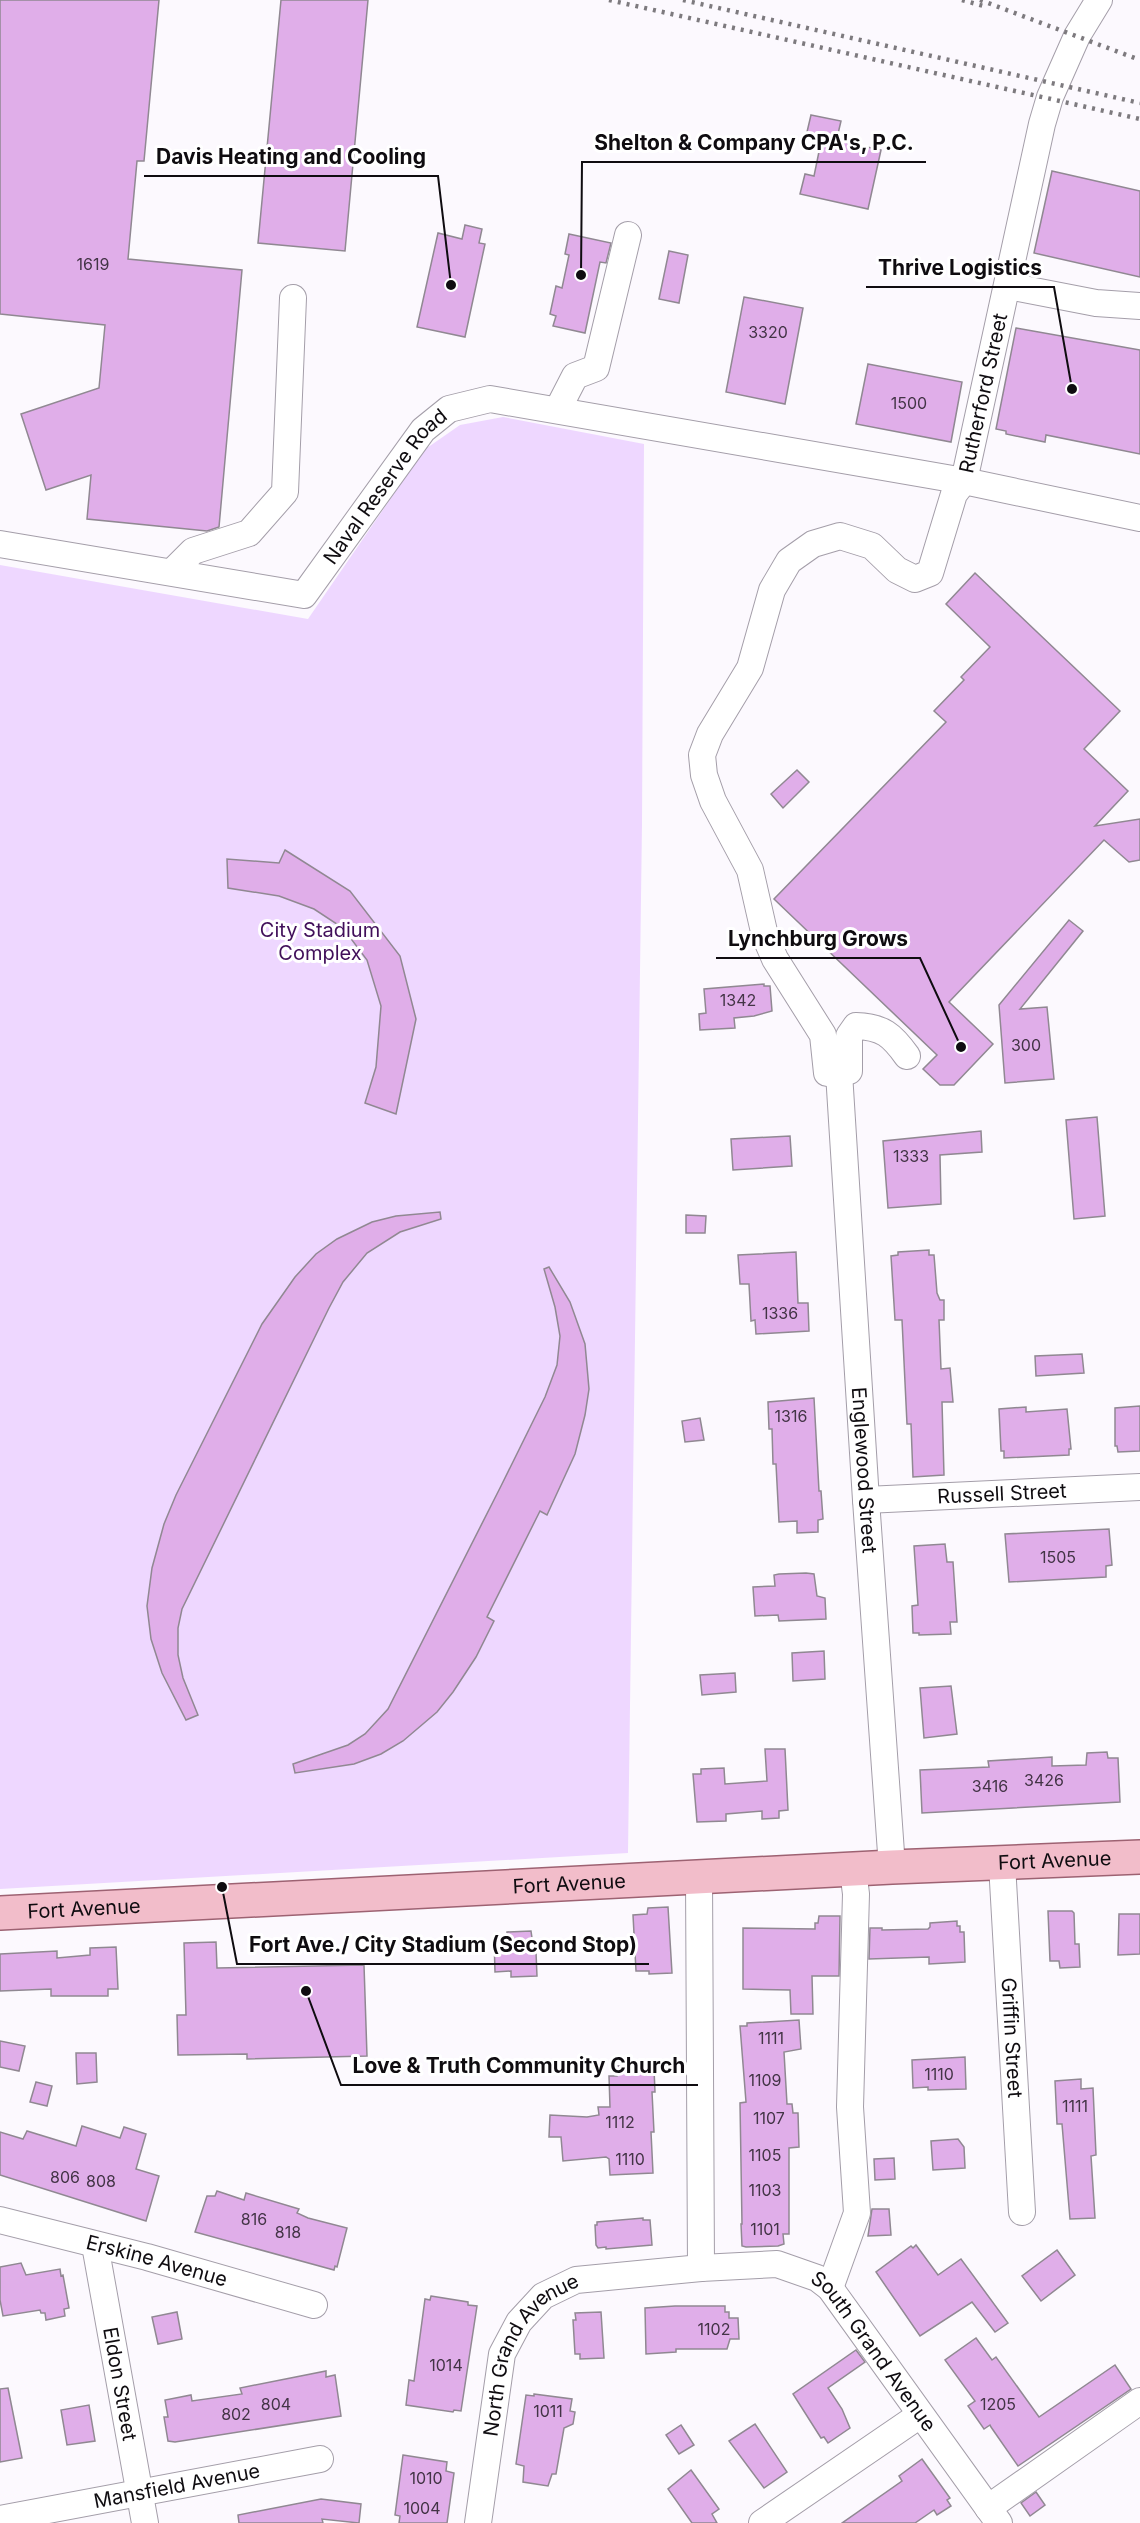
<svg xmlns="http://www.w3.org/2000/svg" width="1140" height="2523" viewBox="0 0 1140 2523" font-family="Inter,sans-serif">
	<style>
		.green { fill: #eed7ff }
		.building { fill: #e0aee9; stroke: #908892; stroke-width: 1.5 }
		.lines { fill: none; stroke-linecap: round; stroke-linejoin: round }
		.minor-casing { stroke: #a49ea9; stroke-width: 28 }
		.major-casing { stroke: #9d6272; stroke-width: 36 }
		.minor { stroke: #fff; stroke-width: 26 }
		.major { stroke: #f2bdca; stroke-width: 33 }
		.rail { stroke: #7d7a7e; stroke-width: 4.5; stroke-dasharray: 3 6; stroke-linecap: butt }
		.labels { text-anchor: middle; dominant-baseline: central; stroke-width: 6; stroke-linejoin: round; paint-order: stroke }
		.number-label { font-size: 16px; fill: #433446 }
		.street-label { font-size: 20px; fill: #0f0c10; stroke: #fff }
		.park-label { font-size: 20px; fill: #410f5a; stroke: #fff }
		.leader { fill: none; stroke: #0f0c10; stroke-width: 2 }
		.callout-dot { fill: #0f0c10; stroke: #fff; stroke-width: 2 }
		.callout-label { font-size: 21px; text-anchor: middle; font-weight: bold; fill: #0f0c10; stroke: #fff; stroke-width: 6; stroke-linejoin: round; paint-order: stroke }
	</style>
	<rect width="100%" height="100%" fill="#fcf9fe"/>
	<!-- green -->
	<path class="green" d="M503 417 644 444 642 824 628 1853 0 1889V565L308 619 424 450 460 425Z"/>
	<!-- building -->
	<g class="building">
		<path d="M0 0H159L144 161H137L128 259 242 270 219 527 207 531 87 519 91 475 46 490 21 414 99 388 105 325 0 314Z"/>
		<path d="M281 0H368L345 251 258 243Z"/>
		<path d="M811 115 841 121 837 138 807 132Z"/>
		<path d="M822 137 881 150 868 209 800 194 805 174 814 176Z"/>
		<path d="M1052 171 1140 191V277L1034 253Z"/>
		<path d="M465 225 482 229 479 243 485 244 465 337 417 327 438 233 462 239Z"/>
		<path d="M569 234 611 243 606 263 600 262 585 333 553 326 556 316 550 314 556 286 562 288 569 255 565 254Z"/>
		<path d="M669 251 688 255 679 303 659 299Z"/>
		<path d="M744 297 803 308 785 404 726 392Z"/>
		<path d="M1016 328 1140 350V454L1046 435 1045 442 1006 434V431L996 429Z"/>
		<path d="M868 364 962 382 951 442 856 424Z"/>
		<path d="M975 573 1120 711 1084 749 1128 791 1095 826 1140 819V860L1129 862 1104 840 949 1002 993 1044 954 1085H940L923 1069 937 1055 774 899 946 722 934 711 964 680 961 677 990 647 946 604Z"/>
		<path d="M797 770 809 782 783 808 771 794Z"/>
		<path d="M285 850 350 891 400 956 416 1019 396 1114 365 1103 376 1067 381 1006 367 960 343 928 314 909 279 896 228 888 227 859 279 863Z"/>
		<path d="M1069 920 1083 931 1020 1009 1047 1007 1054 1079 1005 1083 999 1005Z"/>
		<path d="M764 984V986H770L772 1011 754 1016 734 1018 735 1028 700 1030 699 1014 706 1013 704 989Z"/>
		<path d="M1097 1117 1105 1216 1074 1219 1066 1120Z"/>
		<path d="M981 1131 982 1152 940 1155 941 1204 888 1208 883 1141Z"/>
		<path d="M790 1136 792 1166 733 1170 731 1139Z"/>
		<path d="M440 1212 441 1219 400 1232 367 1253 343 1282 329 1308 182 1609 178 1628V1655L183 1678 198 1715 186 1720 162 1673 151 1639 147 1606 152 1568 164 1524 176 1495 262 1324 295 1277 316 1254 337 1239 372 1222 396 1216Z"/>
		<path d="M686 1215 706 1216 705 1233H686Z"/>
		<path d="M929 1250V1255H934L937 1293 940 1300H944V1320H939L941 1369 950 1368 953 1402H942L944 1475 913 1477 911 1424H907L902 1320H895L891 1256 898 1255V1252Z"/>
		<path d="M796 1252 798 1303H808L809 1331 756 1334 755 1320 751 1321 749 1284H740L738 1255Z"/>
		<path d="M549 1267 570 1302 585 1344 589 1389 585 1415 575 1454 547 1515 540 1511 487 1617 494 1621 476 1657 453 1692 437 1712 403 1741 381 1754 354 1764 295 1773 293 1764 348 1745 365 1734 388 1709 501 1486 545 1397 557 1365 560 1336 555 1307 544 1269Z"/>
		<path d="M1082 1354 1084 1373 1036 1376 1035 1356Z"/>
		<path d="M814 1398 819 1491H821L823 1519 818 1520V1532L797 1533V1521L779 1522 776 1464H773L772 1429H769L768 1402Z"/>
		<path d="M1140 1406V1451L1118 1452 1117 1446H1115V1408Z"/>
		<path d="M1026 1407V1412L1067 1409 1071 1449H1069V1455L1004 1458V1451H1001L999 1409Z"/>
		<path d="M700 1418 704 1440 685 1442 682 1421Z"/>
		<path d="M1109 1529 1112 1565 1106 1566V1577L1009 1582 1005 1534Z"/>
		<path d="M945 1544 947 1562H953L957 1622H950L951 1634 919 1635V1633H913L912 1606 918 1605 914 1546Z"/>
		<path d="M806 1573 814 1574 817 1596 825 1598 826 1619 779 1621 778 1615 755 1616 753 1587 775 1586 774 1575 779 1574Z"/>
		<path d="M824 1651 825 1679 793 1681 792 1653Z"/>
		<path d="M735 1673 736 1692 702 1695 700 1675Z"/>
		<path d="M951 1686 957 1734 924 1738 920 1688Z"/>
		<path d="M765 1749H785L788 1810 779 1811V1818L762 1819V1811L726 1814V1821L697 1822 693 1774H701V1769L724 1768 725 1784 767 1781Z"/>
		<path d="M1107 1752 1108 1758H1118L1120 1802 922 1813 920 1770 989 1767 988 1761 1052 1757V1766L1086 1765 1087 1753Z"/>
		<path d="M668 1907 672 1973 649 1974V1971H636L633 1915 647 1914 648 1908Z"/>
		<path d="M1048 1911H1072L1074 1913 1075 1944H1079L1080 1967 1060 1968 1059 1961H1050Z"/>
		<path d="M1119 1914H1140V1954L1118 1955Z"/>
		<path d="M819 1916H840L839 1976H812L813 2014H791L790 1990 743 1989V1928L815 1929V1923H818Z"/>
		<path d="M957 1921V1926H960V1932H964L965 1962 929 1964V1957L869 1959 870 1928H882V1930L928 1929 930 1927V1923Z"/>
		<path d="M531 1931 534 1952H536L537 1976 511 1977V1971L495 1972 494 1938H507V1932Z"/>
		<path d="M216 1942 217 1968 364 1965 367 2056 247 2059V2054L178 2055 177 2015H186L184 1943Z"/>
		<path d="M116 1947 118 1989H108V1996H51V1989L0 1991V1954L57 1951V1958L90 1955V1948Z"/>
		<path d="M799 2020 801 2049 784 2052 787 2104H792L793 2113H798L799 2147 789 2148V2234H783L784 2244 778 2246 746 2247 742 2246 741 2224H742L740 2103 746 2102 740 2026H747V2023Z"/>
		<path d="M0 2041 25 2046 19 2071 0 2067Z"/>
		<path d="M76 2053H96L97 2082 77 2084Z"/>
		<path d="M965 2057 966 2089 928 2090V2087L913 2088 912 2060Z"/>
		<path d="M647 2065V2069H654L655 2092H652L654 2132H651L653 2173 610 2175 609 2159 606 2157 563 2161 561 2137H549L550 2115 587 2117 599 2115 598 2107H610L609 2076H617L616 2066Z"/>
		<path d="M1081 2079V2089L1093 2088 1096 2155 1091 2156 1095 2218 1070 2219 1062 2124H1057L1055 2081Z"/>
		<path d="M36 2082 52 2086 47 2106 30 2102Z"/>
		<path d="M82 2126 120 2138 124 2127 146 2134 136 2169 159 2176 146 2221 0 2175V2132L23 2139 27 2131 76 2146Z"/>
		<path d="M958 2139 964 2147 965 2168 933 2170 931 2141Z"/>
		<path d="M894 2158 895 2179 875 2180 874 2159Z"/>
		<path d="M217 2191 244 2200 246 2193 299 2209 297 2213 308 2218 347 2228 337 2267 335 2266 334 2270 195 2232 207 2196H215Z"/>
		<path d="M872 2209H889L891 2235 868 2236Z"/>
		<path d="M643 2218V2220H650L652 2245 606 2249V2247L598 2248 596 2245 595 2225H597V2222Z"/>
		<path d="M916 2245 938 2275 961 2259 1008 2323 995 2332 972 2302 920 2336 876 2272 911 2246 913 2248Z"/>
		<path d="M1057 2250 1075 2275 1041 2301 1022 2276Z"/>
		<path d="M21 2263 26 2275 60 2269 61 2276 63 2275 69 2308 64 2309 65 2316 46 2320 45 2313H41L40 2310 3 2316 0 2300V2267Z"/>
		<path d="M431 2296 468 2302V2305L477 2306 461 2411 454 2410 453 2412 406 2405 409 2380 414 2381 425 2299 430 2300Z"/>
		<path d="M675 2306H725V2312H729V2318H738L739 2339H730L727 2349H676V2352L646 2354 645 2308Z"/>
		<path d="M177 2312 182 2339 158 2344 152 2317Z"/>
		<path d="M601 2312 604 2358 580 2359V2354H575L573 2320H576L575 2313Z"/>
		<path d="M976 2338 992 2360 996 2357 1039 2417 1115 2365 1131 2389 1018 2466 991 2427 990 2425 984 2429 968 2406 975 2401 945 2360Z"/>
		<path d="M856 2350 865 2362 828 2388 842 2409 850 2428 828 2443 824 2437 821 2438 793 2394Z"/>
		<path d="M326 2371V2377L335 2375 341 2416 175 2442 168 2441 164 2417H168L165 2400 191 2395 192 2401 242 2394 240 2388Z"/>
		<path d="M8 2388 22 2458 0 2462V2389Z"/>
		<path d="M534 2394 572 2399 570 2411 575 2412 573 2424 564 2428 556 2474H552L548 2486 523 2482 524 2466 516 2464 526 2395 534 2396Z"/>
		<path d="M89 2405 95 2441 67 2445 61 2410Z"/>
		<path d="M755 2424 787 2472 764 2488 729 2441Z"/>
		<path d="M681 2425 694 2445 679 2454 666 2435Z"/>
		<path d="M403 2455 447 2462 446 2471 454 2473 447 2523H399L400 2516 395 2515Z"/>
		<path d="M922 2459 950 2498 947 2500 951 2506 937 2515 934 2510 915 2523H842L902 2481 899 2476Z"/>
		<path d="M691 2470 719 2509 712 2514 717 2523H692L668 2489Z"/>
		<path d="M1036 2492 1045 2505 1030 2516 1021 2503Z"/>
		<path d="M321 2499 361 2504 359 2523 322 2519 323 2523H239L238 2515Z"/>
	</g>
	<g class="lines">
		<!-- minor casing -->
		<g class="minor-casing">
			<g id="minor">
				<path d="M1008 286 1096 303 1140 306"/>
				<path d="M558 409 575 376 596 368 628 235"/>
				<path id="s1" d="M0 544 304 595 423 430 449 409 490 399 964 481 1140 518"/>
				<path d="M172 572 193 551 249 533 285 492 293 298"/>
				<path d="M849 1071V1036L856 1026C883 1027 892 1035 907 1056"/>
				<path id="s2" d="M827 1073 823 1035 775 959 765 936 750 870 713 801 704 775 702 755 710 734 750 668 772 590 789 561 813 544 840 536 872 546 897 570 915 579 930 573 954 494 964 481 1042 124 1050 97 1077 36 1099 0"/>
				<path id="s3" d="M839 1073 866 1500 892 1867"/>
				<path id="s4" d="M866 1500 1140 1487"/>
				<path id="s5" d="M1002 1864 1022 2212"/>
				<path d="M699 1877 701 2268"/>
				<path id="s6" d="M0 2220 147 2257 314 2305"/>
				<path id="s7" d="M95 2245 145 2523"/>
				<path d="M830 2288 857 2213 850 2107 856 1894 853 1870"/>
				<path d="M988 2508 1140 2401"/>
				<path id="s8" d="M0 2519 320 2459"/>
				<path id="s9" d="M478 2523 502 2354 519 2322 543 2296 576 2280 701 2268 777 2264 817 2278 830 2288 999 2523"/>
				<path d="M762 2523 920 2415"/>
			</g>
		</g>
		<!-- major casing -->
		<g class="major-casing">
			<g id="major">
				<path id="s10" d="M0 1913 892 1867 1140 1857"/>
			</g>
		</g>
		<!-- minor -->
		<use href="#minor" class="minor"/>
		<!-- major -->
		<use href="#major" class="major"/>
		<!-- rail -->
		<g class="rail">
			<path d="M609 0 1140 119"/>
			<path d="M683 0 1140 103"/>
			<path d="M962 0 987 7"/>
			<path d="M980 0 1140 60"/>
		</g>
	</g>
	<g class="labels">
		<!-- number labels -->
		<g class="number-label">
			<text x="93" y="264">1619</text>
			<text x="768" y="332">3320</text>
			<text x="909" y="403">1500</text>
			<text x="738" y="1000">1342</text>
			<text x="1026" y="1045">300</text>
			<text x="911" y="1156">1333</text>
			<text x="780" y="1313">1336</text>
			<text x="791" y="1416">1316</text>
			<text x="1058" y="1557">1505</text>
			<text x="1044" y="1780">3426</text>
			<text x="990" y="1786">3416</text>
			<text x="771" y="2038">1111</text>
			<text x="939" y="2074">1110</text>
			<text x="765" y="2080">1109</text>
			<text x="1075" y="2106">1111</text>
			<text x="769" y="2118">1107</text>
			<text x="620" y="2122">1112</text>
			<text x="765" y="2155">1105</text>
			<text x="630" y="2159">1110</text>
			<text x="65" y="2177">806</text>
			<text x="101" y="2181">808</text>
			<text x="765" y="2190">1103</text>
			<text x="254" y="2219">816</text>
			<text x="765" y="2229">1101</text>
			<text x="288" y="2232">818</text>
			<text x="714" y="2329">1102</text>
			<text x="446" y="2365">1014</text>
			<text x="276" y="2404">804</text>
			<text x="998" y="2404">1205</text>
			<text x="548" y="2411">1011</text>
			<text x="236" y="2414">802</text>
			<text x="426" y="2478">1010</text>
			<text x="422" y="2508">1004</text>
		</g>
		<!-- street labels -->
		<g class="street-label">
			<text stroke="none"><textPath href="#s2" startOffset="912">Rutherford Street</textPath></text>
			<text stroke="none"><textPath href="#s1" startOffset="444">Naval Reserve Road</textPath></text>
			<text stroke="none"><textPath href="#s3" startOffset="398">Englewood Street</textPath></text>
			<text stroke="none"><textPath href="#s4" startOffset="136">Russell Street</textPath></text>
			<text stroke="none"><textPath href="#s10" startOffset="1056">Fort Avenue</textPath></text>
			<text stroke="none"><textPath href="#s10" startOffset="570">Fort Avenue</textPath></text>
			<text stroke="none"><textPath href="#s10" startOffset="84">Fort Avenue</textPath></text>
			<text stroke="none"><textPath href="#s5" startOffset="174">Griffin Street</textPath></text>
			<text stroke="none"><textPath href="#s6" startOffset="162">Erskine Avenue</textPath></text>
			<text stroke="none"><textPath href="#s9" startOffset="616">South Grand Avenue</textPath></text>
			<text stroke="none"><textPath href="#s9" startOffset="184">North Grand Avenue</textPath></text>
			<text stroke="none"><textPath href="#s7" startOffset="141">Eldon Street</textPath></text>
			<text stroke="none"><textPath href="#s8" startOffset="180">Mansfield Avenue</textPath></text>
		</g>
		<!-- park labels -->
		<g class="park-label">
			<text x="320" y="930">City Stadium<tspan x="320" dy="23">Complex</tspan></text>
		</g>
	</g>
	<!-- callouts -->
	<path class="leader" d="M581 275L582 162H926M451 285L438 176H144M1072 389L1054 287H866M961 1047L920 958H716M222 1887L237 1964H649M306 1991L341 2085H698"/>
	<g class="callout-dot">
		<circle cx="581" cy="275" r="6"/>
		<circle cx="451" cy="285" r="6"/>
		<circle cx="1072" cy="389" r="6"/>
		<circle cx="961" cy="1047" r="6"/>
		<circle cx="222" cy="1887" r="6"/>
		<circle cx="306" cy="1991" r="6"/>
	</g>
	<g class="callout-label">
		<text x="754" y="150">Shelton &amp; Company CPA's, P.C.</text>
		<text x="291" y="164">Davis Heating and Cooling</text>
		<text x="960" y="275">Thrive Logistics</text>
		<text x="818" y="946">Lynchburg Grows</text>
		<text x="443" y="1952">Fort Ave./ City Stadium (Second Stop)</text>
		<text x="519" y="2073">Love &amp; Truth Community Church</text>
	</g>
</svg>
